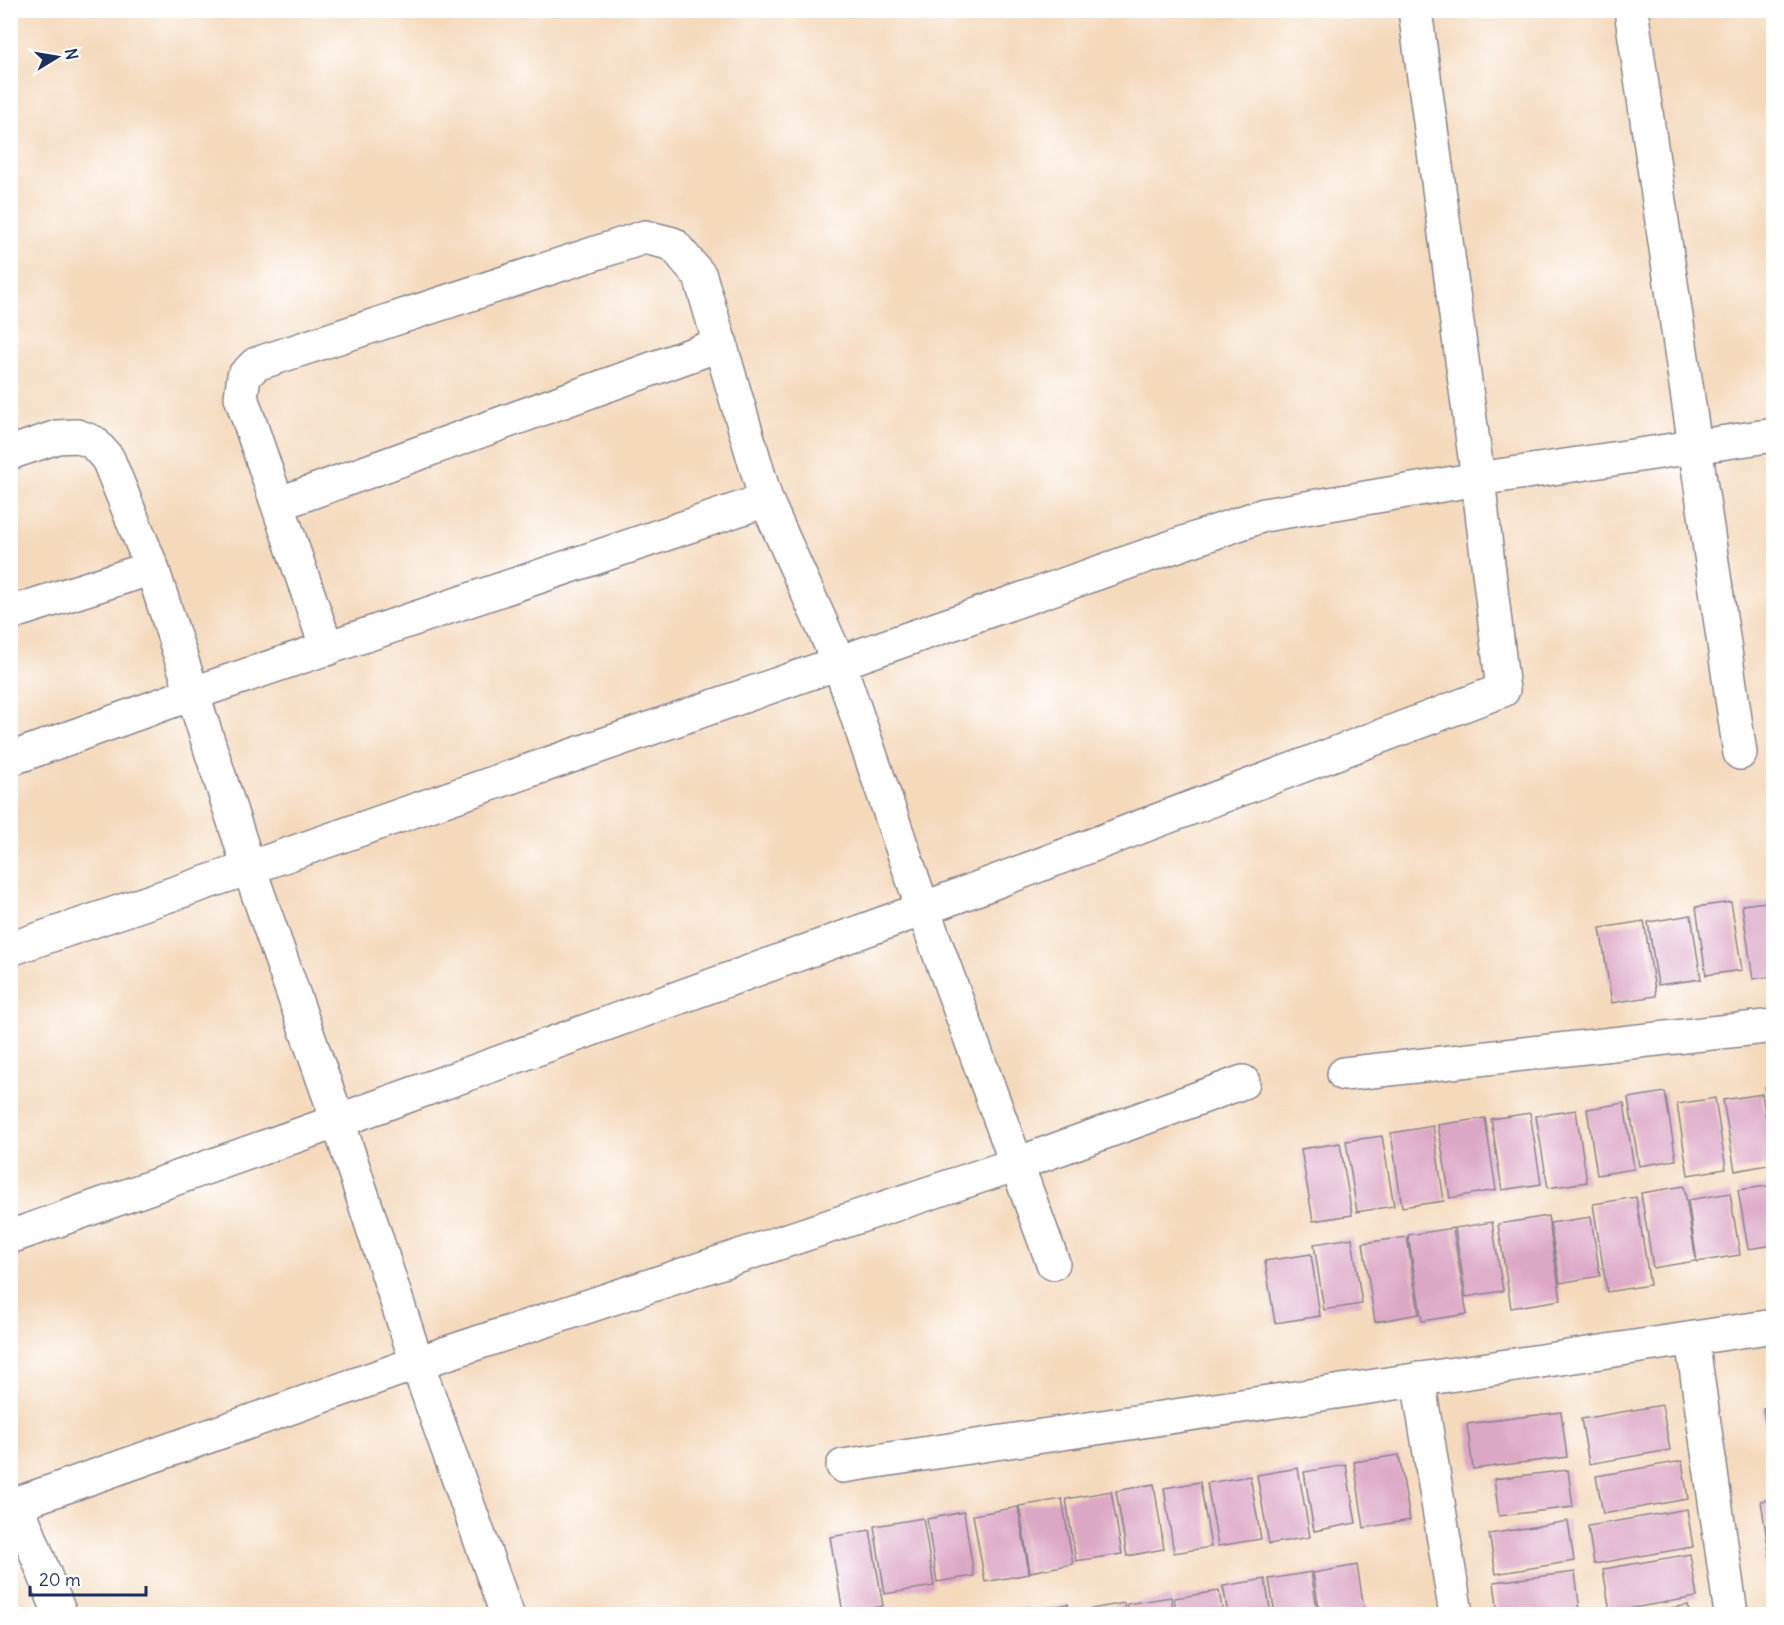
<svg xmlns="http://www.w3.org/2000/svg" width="1784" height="1625" viewBox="0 0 1784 1625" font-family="Delius,sans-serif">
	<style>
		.building { fill: #dca6c5 }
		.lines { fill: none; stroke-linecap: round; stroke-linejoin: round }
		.minor-casing { stroke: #88848c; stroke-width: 36 }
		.minor { stroke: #fff; stroke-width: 33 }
	</style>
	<rect width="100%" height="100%" fill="#fff"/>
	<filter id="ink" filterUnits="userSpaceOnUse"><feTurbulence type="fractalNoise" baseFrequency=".0167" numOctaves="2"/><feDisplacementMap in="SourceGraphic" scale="12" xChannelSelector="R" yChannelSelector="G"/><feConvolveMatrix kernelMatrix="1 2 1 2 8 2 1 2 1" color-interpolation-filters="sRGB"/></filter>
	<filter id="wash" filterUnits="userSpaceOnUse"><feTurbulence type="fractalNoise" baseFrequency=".008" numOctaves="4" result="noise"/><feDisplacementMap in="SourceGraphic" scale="24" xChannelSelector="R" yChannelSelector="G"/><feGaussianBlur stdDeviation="1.35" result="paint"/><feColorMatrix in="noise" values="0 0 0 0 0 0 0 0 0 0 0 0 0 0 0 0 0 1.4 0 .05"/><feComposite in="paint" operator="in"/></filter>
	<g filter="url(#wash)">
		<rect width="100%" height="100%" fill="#f4d9bb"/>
		<g id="blocks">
			<!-- building -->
			<g class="building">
				<path d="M1774 901V976L1753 979 1742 905Z"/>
				<path d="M1731 902 1742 970 1706 975 1696 907Z"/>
				<path d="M1691 915 1701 979 1658 985 1648 922Z"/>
				<path d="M1644 921 1656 996 1612 1003 1600 928Z"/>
				<path d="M1774 1086V1131H1772L1765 1087Z"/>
				<path d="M1665 1092 1676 1160 1639 1166 1628 1098Z"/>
				<path d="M1762 1094 1773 1164 1735 1171 1723 1100Z"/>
				<path d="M1715 1098 1726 1169 1688 1175 1677 1104Z"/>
				<path d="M1624 1103 1634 1169 1597 1175 1587 1109Z"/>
				<path d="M1576 1110 1587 1182 1548 1188 1536 1116Z"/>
				<path d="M1530 1113 1541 1184 1502 1190 1491 1119Z"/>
				<path d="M1485 1118 1496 1190 1450 1198 1438 1125Z"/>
				<path d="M1433 1126 1444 1201 1402 1207 1391 1133Z"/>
				<path d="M1382 1136 1394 1206 1357 1212 1346 1141Z"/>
				<path d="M1340 1143 1352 1215 1313 1221 1301 1149Z"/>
				<path d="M1774 1185V1245L1748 1249 1738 1190Z"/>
				<path d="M1684 1186 1696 1261 1653 1268 1641 1193Z"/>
				<path d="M1730 1193 1740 1255 1697 1262 1688 1200Z"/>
				<path d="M1636 1197 1650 1285 1607 1292 1593 1204Z"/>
				<path d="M1548 1216 1561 1300 1511 1308 1498 1224Z"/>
				<path d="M1591 1217 1600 1276 1560 1283 1550 1223Z"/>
				<path d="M1492 1222 1503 1291 1466 1297 1455 1228Z"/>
				<path d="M1453 1228 1467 1314 1422 1321 1408 1235Z"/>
				<path d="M1407 1237 1419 1314 1375 1322 1363 1243Z"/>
				<path d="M1352 1238 1362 1304 1324 1310 1314 1244Z"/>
				<path d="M1311 1254 1320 1316 1275 1323 1265 1261Z"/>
				<path d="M1662 1405 1670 1450 1589 1464 1581 1419Z"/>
				<path d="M1774 1406V1469L1772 1470 1763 1408Z"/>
				<path d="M1561 1412 1567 1457 1473 1469 1467 1424Z"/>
				<path d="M1399 1455 1410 1520 1364 1528 1354 1462Z"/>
				<path d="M1682 1461 1688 1499 1603 1514 1596 1476Z"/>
				<path d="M1346 1465 1356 1523 1314 1531 1304 1472Z"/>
				<path d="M1298 1468 1310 1537 1269 1544 1257 1475Z"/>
				<path d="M1568 1470 1573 1507 1499 1516 1494 1479Z"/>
				<path d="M1250 1476 1261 1539 1218 1546 1207 1483Z"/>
				<path d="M1200 1482 1211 1547 1174 1553 1164 1488Z"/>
				<path d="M1154 1484 1164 1549 1127 1556 1116 1491Z"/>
				<path d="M1111 1491 1122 1554 1076 1561 1066 1499Z"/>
				<path d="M1062 1499 1073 1564 1030 1572 1019 1506Z"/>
				<path d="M1774 1499V1572H1772L1761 1501Z"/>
				<path d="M1018 1507 1029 1574 985 1582 973 1515Z"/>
				<path d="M1687 1509 1693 1547 1594 1564 1588 1526Z"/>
				<path d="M964 1512 974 1576 937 1582 927 1519Z"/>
				<path d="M923 1518 934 1586 885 1594 874 1526Z"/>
				<path d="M1568 1521 1574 1561 1496 1574 1489 1534Z"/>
				<path d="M870 1530 883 1606 843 1613 830 1537Z"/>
				<path d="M1690 1554 1697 1597 1610 1612 1603 1569Z"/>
				<path d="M1357 1565 1365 1614H1320L1313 1573Z"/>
				<path d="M1311 1572 1318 1614H1275L1269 1579Z"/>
				<path d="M1575 1572 1580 1611 1553 1614H1498L1494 1582Z"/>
				<path d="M1265 1579 1271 1614H1228L1223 1586Z"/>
				<path d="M1219 1591 1223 1614H1177L1174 1598Z"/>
				<path d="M1171 1597 1174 1614H1129L1127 1604Z"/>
				<path d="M1124 1603 1126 1614H1081L1080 1611Z"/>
				<path d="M1068 1604 1070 1614H1033V1610Z"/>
				<path d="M1688 1605 1689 1614H1641V1613Z"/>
				<path d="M1028 1607 1029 1614H992V1613Z"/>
			</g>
		</g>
	</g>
	<g filter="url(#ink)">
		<use href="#blocks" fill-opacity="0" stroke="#88848c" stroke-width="1.5"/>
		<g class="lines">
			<!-- minor casing -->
			<g class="minor-casing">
				<g id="minor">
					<path d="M1631 10 1740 753"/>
					<path d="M10 453 57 437 77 436 93 442 108 459 152 568 249 868 338 1121 417 1363 507 1614"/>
					<path d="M278 504 721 344"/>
					<path d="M10 613 152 568"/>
					<path d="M327 649 241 397 244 376 256 364 645 237 673 244 700 276 766 500 839 663 923 909 1053 1263"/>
					<path d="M10 759 194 693 766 500"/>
					<path d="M10 949 249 868 1264 515 1478 479 1774 435"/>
					<path d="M1344 1074 1774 1026"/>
					<path d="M10 1237 338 1121 923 909 1503 690 1478 479 1415 10"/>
					<path d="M1692 1339 1731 1614"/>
					<path d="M1418 1379 1456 1614"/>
					<path d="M843 1466 1774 1326"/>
					<path d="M17 1504 60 1614"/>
					<path d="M10 1506 417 1363 1017 1164 1243 1082"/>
				</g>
			</g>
			<!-- minor -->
			<use href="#minor" class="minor"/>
		</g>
	</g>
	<!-- margin -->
	<rect width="1784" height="1625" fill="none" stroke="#fff" stroke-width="36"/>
	<!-- north arrow -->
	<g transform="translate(57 57) rotate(79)" stroke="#ffffff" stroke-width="4.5" paint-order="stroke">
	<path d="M0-4.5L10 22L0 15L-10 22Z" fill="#1b2f5e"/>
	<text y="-9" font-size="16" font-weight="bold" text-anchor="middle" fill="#1b2f5e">N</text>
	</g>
	<!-- scale -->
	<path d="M30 1586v9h116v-9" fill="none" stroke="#1b2f5e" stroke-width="3"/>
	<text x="39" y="1586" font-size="18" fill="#1b2f5e" stroke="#ffffff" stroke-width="4.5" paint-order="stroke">20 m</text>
</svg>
